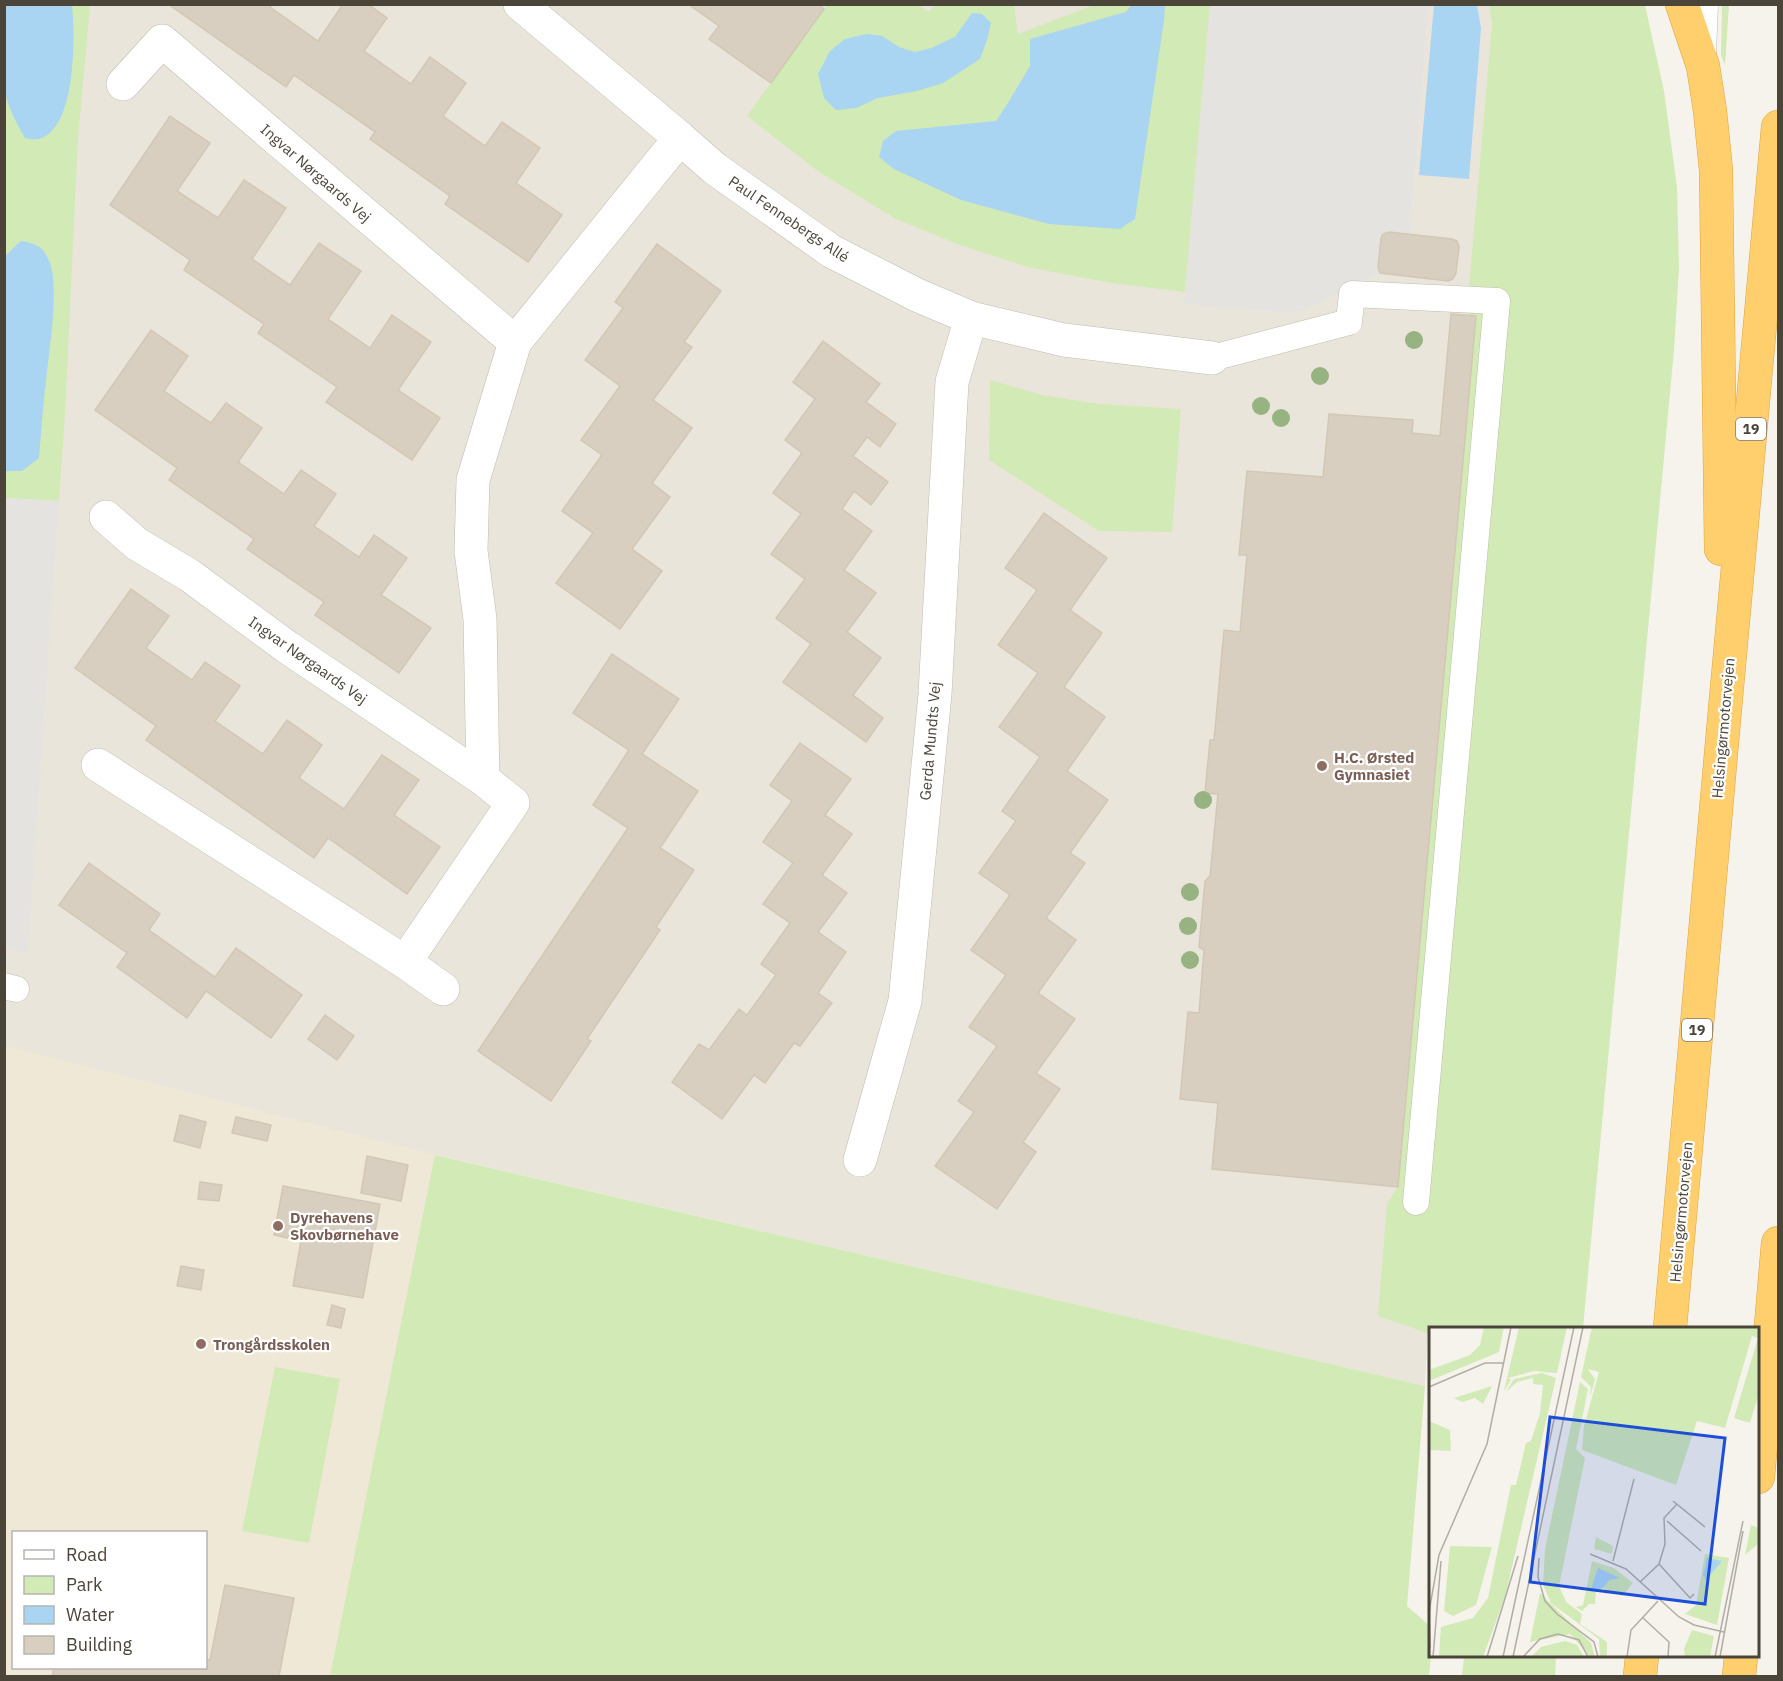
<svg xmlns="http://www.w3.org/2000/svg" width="1783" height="1681" viewBox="0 0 1783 1681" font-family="'IBM Plex Sans',sans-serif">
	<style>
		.residential { fill: #eae5da; fill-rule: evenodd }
		.education { fill: #efe8d6; fill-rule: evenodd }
		.green { fill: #d2eab5 }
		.parking { fill: #e5e3e0 }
		.water { fill: #a9d4f2 }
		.building { fill: #d8cfc1; stroke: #d3c7b4; stroke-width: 1.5 }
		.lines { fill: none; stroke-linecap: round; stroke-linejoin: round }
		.service-casing { stroke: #c2bbae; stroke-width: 27 }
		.minor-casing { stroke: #c2bbae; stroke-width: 34 }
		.motorway-casing { stroke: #e0a43c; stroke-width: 34 }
		.service { stroke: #fff; stroke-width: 26 }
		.minor { stroke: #fff; stroke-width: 33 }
		.motorway { stroke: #ffcf6e; stroke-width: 33 }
		.tree { fill: #97b381 }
		.education-dot { fill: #8d6e63; stroke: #fff; stroke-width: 2 }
		.labels { text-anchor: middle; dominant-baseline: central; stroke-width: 4.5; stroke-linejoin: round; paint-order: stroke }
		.shield { fill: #fff; stroke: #817c74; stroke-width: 1.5 }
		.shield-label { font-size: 14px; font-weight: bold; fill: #4b4439 }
		.street-label { font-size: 15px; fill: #4b4439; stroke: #fff }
		.education-label { font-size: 15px; font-weight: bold; fill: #785e54; stroke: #fff; text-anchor: start }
		.inset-road { fill: none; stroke: #b2ada4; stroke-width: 1.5 }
		.view { fill: #1d4ed8; fill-opacity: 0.15; stroke: #1d4ed8; stroke-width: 3 }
		.inset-edge { fill: none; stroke: #4b4439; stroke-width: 3 }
	</style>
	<rect width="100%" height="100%" fill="#f6f3ec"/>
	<!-- residential -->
	<path class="residential" d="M5 5H1489L1492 25 1425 1386 436 1155 330 1676H5ZM14 1532H206V1668H14Z"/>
	<!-- education -->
	<path class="education" d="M4 1046 435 1155 330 1676H5ZM14 1532H206V1668H14Z"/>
	<!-- green -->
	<g class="green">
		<path d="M4 5H90L78 138 65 414 59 501 5 498Z"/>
		<path d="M827 5H918L929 12 935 5H1014L1018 34 1094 5H1210L1185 292 1112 283 1031 268 960 245 896 219 819 172 747 116Z"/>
		<path d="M1489 5H1645L1664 91 1677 187 1679 268 1674 350 1583 1328H1430V1334L1378 1316 1387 1204 1398 1186 1476 317 1469 314 1468 299 1492 25Z"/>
		<path d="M1722 5H1729L1725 65 1721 55Z"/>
		<path d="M990 380 1042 395 1099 404 1181 409 1172 532 1099 531 989 460Z"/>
		<path d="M435 1155 1425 1386 1407 1606 1430 1626 1431 1656 1429 1676H330Z"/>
		<path d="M275 1367 340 1379 309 1543 242 1531Z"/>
		<path d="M1464 1656H1556L1555 1676H1462Z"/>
	</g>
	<!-- parking -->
	<g class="parking">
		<path d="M1210 5H1428L1410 234 1389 232 1383 234 1381 238 1378 267 1380 273 1304 311 1283 312 1184 304Z"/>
		<path d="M4 498 59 501 28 954 5 947Z"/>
	</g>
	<!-- water -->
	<g class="water">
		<path d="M1132 4 1165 5 1164 20 1135 219 1120 229 1049 224 961 200 894 169 879 157 883 141 896 131 996 121 1008 103 1030 66V39L1126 12Z"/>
		<path d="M4 5H72C75 36 77 128 39 139 35 140 29 139 25 138 16 122 6 105 4 85 2 59 4 31 4 5Z"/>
		<path d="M1434 5H1477L1481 28 1469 179 1419 175Z"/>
		<path d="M972 13 982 14 991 23 987 40 980 59 943 83 917 91 878 98 856 108 836 110 824 98 818 74 830 51 845 39 867 34 882 36 899 47 915 52 931 48 955 37Z"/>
		<path d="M21 241C35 243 44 247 49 261 60 284 49 353 46 380 43 406 41 432 39 458L22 471H5V256Z"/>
	</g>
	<!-- building -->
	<g class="building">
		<path d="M168 4H272L270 7 318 41 343 4H368L387 18 364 51 411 84 430 57 466 83 443 116 485 146 502 122 540 148 516 183 562 215 528 262 445 204 450 196 370 139 375 132 294 75 286 87Z"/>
		<path d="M688 4H818L824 9 771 83 709 39 719 26Z"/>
		<path d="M170 116 210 143 177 191 218 218 244 180 286 208 252 259 290 285 319 243 361 271 328 319 370 348 392 315 431 342 398 390 440 418 412 460 326 402 337 387 258 333 264 324 184 270 190 260 110 205Z"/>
		<path d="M1389 232 1452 239 1457 241 1459 247 1456 273 1453 279 1448 281 1380 273 1378 267 1381 238 1383 234Z"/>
		<path d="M657 244 721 291 684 342 692 347 653 400 692 428 652 483 670 497 632 549 662 571 620 629 556 583 593 533 562 511 602 455 581 440 620 386 585 360 623 308 615 302Z"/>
		<path d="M1451 314 1476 316 1398 1187 1212 1169 1218 1103 1180 1099 1188 1012 1199 1013 1204 950 1199 947 1205 881 1210 876 1218 794 1205 793 1210 740H1214L1224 630 1240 632 1247 555H1239L1247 471 1323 477 1329 414 1413 420 1412 433 1440 436Z"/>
		<path d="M151 330 188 356 164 391 211 423 226 403 262 428 238 462 284 494 301 470 336 494 314 526 359 557 374 535 407 558 381 595 431 628 399 673 315 615 324 602 247 549 254 539 169 480 177 468 95 410Z"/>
		<path d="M823 341 880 384 866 402 896 424 880 447 867 437 853 456 888 482 871 505 854 491 842 509 872 531 844 570 876 593 847 632 881 658 853 695 883 718 866 742 783 682 811 644 776 618 805 579 771 554 801 514 773 493 802 453 785 440 815 399 793 382Z"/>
		<path d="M1044 513 1107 558 1070 610 1102 633 1064 687 1105 717 1067 771 1108 800 1070 853 1085 863 1046 918 1076 940 1038 993 1075 1019 1036 1073 1060 1089 1023 1142 1036 1152 997 1209 935 1166 974 1112 958 1101 997 1046 969 1027 1006 975 971 950 1010 895 979 873 1016 821 1002 811 1040 757 999 727 1038 673 998 645 1037 590 1005 568Z"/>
		<path d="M131 589 169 616 146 648 192 680 205 662 240 686 215 721 263 754 287 720 322 745 299 778 344 809 382 755 419 780 394 815 440 847 407 894 328 838 314 858 146 740 156 726 75 668Z"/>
		<path d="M612 654 679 699 642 754 698 791 660 848 694 870 656 927 660 930 587 1039 591 1041 551 1101 478 1051 628 828 593 805 629 750 573 713Z"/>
		<path d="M800 743 851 779 825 815 852 834 822 875 847 893 818 932 846 952 818 993 832 1003 800 1046 794 1043 765 1083 754 1075 722 1119 672 1082 699 1044 709 1050 739 1009 747 1015 776 975 761 964 790 923 763 904 793 863 763 842 792 801 770 785Z"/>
		<path d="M89 863 160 914 149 930 215 977 236 948 302 995 271 1038 206 991 187 1018 117 967 127 953 59 905Z"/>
		<path d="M325 1015 354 1036 337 1060 308 1039Z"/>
		<path d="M180 1115 206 1122 200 1148 174 1141Z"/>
		<path d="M236 1117 271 1125 267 1141 232 1133Z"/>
		<path d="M367 1156 408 1165 401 1201 361 1193Z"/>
		<path d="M200 1182 222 1185 219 1201 198 1199Z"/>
		<path d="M283 1186 380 1204 363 1298 293 1286 301 1241 274 1235Z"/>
		<path d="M181 1266 204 1270 201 1290 177 1286Z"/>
		<path d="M332 1305 345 1309 341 1328 327 1325Z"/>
		<path d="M225 1585 294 1598 279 1676H52L54 1668H206V1659L210 1660Z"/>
	</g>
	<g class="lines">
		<!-- service casing -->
		<g class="service-casing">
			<g id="service">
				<path d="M1703 52 1705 4"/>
				<path d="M1212 358 1349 322 1352 294 1497 301 1416 1202"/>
				<path d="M4 986 16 989"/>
			</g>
		</g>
		<!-- minor casing -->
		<g class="minor-casing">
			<g id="minor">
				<path d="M520 4 680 138 714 168 831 251 917 295 971 318 1064 340 1212 358"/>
				<path d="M123 84 162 41 515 342"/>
				<path d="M106 517 137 544 189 575 287 647 483 779"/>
				<path d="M98 765 405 962 443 989"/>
				<path d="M405 962 513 803 483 779 480 619 471 551 473 480 515 342 680 138"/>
				<path d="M860 1160 905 1001 935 694 952 382 971 318"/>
			</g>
		</g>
		<!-- motorway casing -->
		<g class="motorway-casing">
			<g id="motorway">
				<path d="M1682 4 1703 66 1710 111 1716 170 1721 549"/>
				<path d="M1670 1328 1723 731 1778 127"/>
				<path d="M1758 1477 1778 1243"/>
				<path d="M1640 1676 1642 1656"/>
				<path d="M1739 1676 1741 1656"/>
			</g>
		</g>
		<!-- service -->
		<use href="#service" class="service"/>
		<!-- minor -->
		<use href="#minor" class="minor"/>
		<!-- motorway -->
		<use href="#motorway" class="motorway"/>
	</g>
	<!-- trees -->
	<g class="tree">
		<circle cx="1414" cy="340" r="9"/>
		<circle cx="1320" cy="376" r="9"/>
		<circle cx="1261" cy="406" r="9"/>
		<circle cx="1281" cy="418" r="9"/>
		<circle cx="1203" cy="800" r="9"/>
		<circle cx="1190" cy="892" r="9"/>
		<circle cx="1188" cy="926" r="9"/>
		<circle cx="1190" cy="960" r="9"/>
	</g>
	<!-- markers -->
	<g class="education-dot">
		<circle cx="1322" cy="766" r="6"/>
		<circle cx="278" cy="1226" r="6"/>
		<circle cx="201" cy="1344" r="6"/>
	</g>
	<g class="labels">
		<!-- shield labels -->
		<g class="shield">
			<rect x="1736" y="418" width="30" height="22" rx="4.5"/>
			<rect x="1682" y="1019" width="30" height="22" rx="4.5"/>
		</g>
		<g class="shield-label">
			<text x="1751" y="429">19</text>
			<text x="1697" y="1030">19</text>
		</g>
		<!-- street labels -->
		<g class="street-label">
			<text transform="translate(316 173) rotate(41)">Ingvar Nørgaards Vej</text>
			<text transform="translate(789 219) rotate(34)">Paul Fennebergs Allé</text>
			<text transform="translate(308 660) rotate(35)">Ingvar Nørgaards Vej</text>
			<text transform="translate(1723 728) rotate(-85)">Helsingørmotorvejen</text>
			<text transform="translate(930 741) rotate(-85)">Gerda Mundts Vej</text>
			<text transform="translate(1681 1212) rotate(-85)">Helsingørmotorvejen</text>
		</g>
		<!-- education labels -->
		<g class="education-label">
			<text x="1334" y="757">H.C. Ørsted<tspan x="1334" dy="17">Gymnasiet</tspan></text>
			<text x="290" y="1217">Dyrehavens<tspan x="290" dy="17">Skovbørnehave</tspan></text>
			<text x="213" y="1344">Trongårdsskolen</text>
		</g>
	</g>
	<!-- overview -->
	<g transform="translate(1429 1327)">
		<rect width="330" height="330" fill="#f6f3ec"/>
		<path d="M55 0H75L70 25 0 54V43L41 28 51 18ZM90 0H138L128 46 105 44 79 51 82 53 75 64ZM163 0H330V66L321 96 305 91 329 11 323 9 296 101 268 94 247 158 153 123 155 99 170 45 159 42 166 52 161 71 162 60 152 50ZM113 46 127 51 76 270 54 330H10L12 300 44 291 59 271 82 158H87L97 116 102 114 111 86 114 58 104 57V51L88 55 77 65 85 52ZM151 55 159 62 147 122 156 131 130 259 137 275 153 287 151 297 178 315V330H171L170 312 122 276 114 258 116 222ZM63 59 54 77 46 71 33 75 25 71ZM0 94 21 103 22 124 0 123ZM322 198 330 201V216L316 228ZM167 210 184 219 183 227 165 222ZM21 219 63 220 47 278 24 289 15 284ZM276 227 300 231 288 298 256 287 267 278ZM163 234 185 241 204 256 193 269 185 264 176 267V261L167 263 166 277H160L153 284 147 280 154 278ZM111 266 162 316 166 330H161L141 307 101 315ZM263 303 285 309 281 330H256L255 322ZM136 314 148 318 155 330H102L112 320Z" fill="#d2eab5"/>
		<path d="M278 231 293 234 277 253 274 248ZM169 241 191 251 180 253 175 260 161 265Z" fill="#a9d4f2"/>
		<path class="inset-road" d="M0 60 56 36H75M244 174 276 200M238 194 272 224M161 227 197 242 250 290 265 298 295 305M110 231 109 250 116 274 128 287 165 315 169 330M184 234 205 152M230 237 261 271 265 267M211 255 230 237 236 217 235 191 248 177M0 285 10 228 58 117 82 0M0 291 1 321M214 291 240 315 239 330M4 330 12 234M58 330 89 229M74 330 145 0M84 330 154 0M94 330 111 312 129 307 150 313 159 330M198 330 202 303 229 274M286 330 314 194M291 330 314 204"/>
		<path class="view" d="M121 90 296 111 276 277 101 255Z"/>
		<rect width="330" height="330" class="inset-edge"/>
	</g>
	<!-- border -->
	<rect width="1783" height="1681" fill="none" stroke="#4b4439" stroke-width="12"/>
	<!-- legend -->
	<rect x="12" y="1531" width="195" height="138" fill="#ffffff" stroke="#b7b4b0" stroke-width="1.5"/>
	<rect x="24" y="1550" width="30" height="9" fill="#ffffff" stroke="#b7b4b0" stroke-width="1.5"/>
	<text x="66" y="1561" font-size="18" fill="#4b4439">Road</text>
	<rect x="24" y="1576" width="30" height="18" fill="#d2eab5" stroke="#b7b4b0" stroke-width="1.5"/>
	<text x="66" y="1591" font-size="18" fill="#4b4439">Park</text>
	<rect x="24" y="1606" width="30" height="18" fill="#a9d4f2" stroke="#b7b4b0" stroke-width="1.5"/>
	<text x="66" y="1621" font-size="18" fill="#4b4439">Water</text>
	<rect x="24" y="1636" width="30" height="18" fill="#d8cfc1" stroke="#b7b4b0" stroke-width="1.5"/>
	<text x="66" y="1651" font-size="18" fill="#4b4439">Building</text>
</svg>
